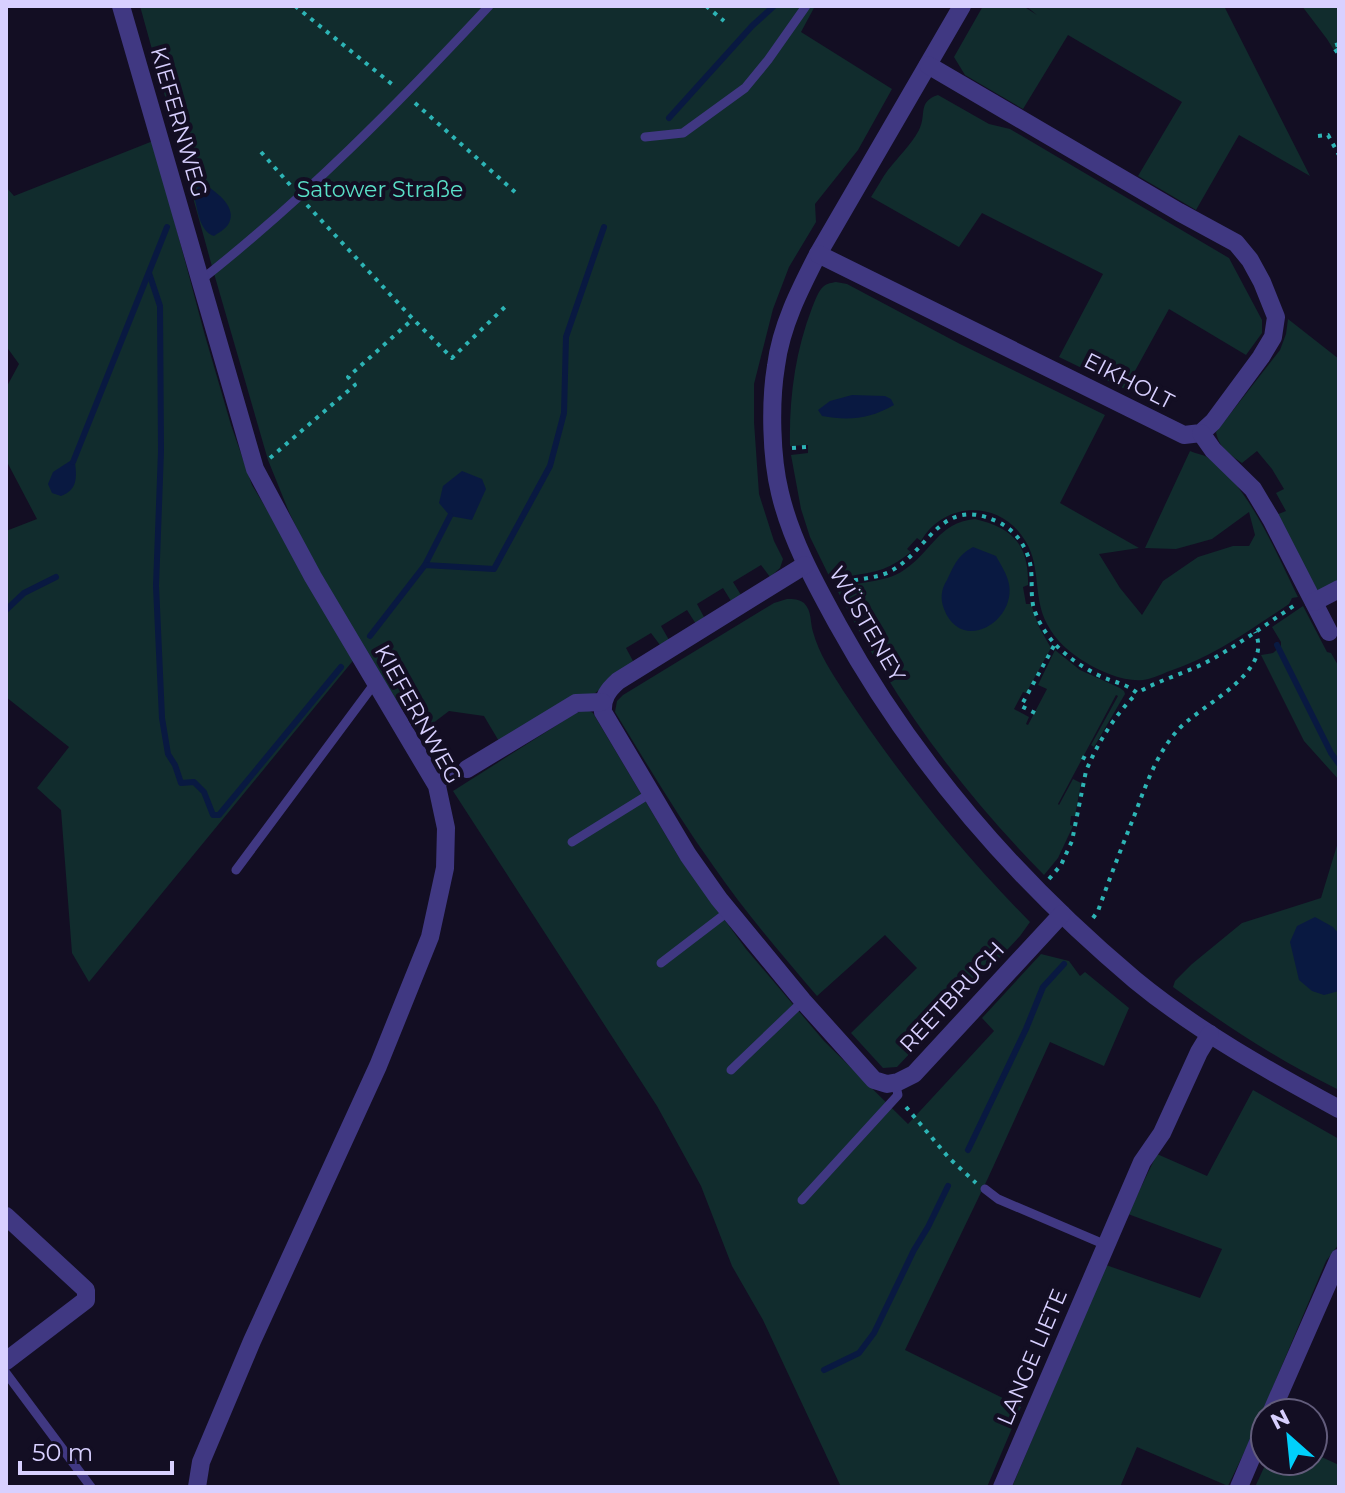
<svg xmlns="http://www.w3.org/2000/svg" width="1345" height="1493" viewBox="0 0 1345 1493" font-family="Montserrat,sans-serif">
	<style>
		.green { fill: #112c2d }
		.water { fill: #091941 }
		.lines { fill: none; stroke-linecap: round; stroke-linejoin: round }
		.stream { stroke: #091941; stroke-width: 6 }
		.path { stroke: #2db4b5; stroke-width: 4; stroke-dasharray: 4 6; stroke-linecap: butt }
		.lane { stroke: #403882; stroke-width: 9 }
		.street { stroke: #403882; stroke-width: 18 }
		.labels { text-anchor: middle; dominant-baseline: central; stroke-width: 8; stroke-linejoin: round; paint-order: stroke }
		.street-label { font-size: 22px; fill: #d8d0ff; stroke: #130e23 }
		.park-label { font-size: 22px; fill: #5ae0c8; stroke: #130e23 }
	</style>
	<rect width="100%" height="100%" fill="#130e23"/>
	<!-- green -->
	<g class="green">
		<path d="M140 6H815L801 32 892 89 858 150 815 204 816 222 789 267 773 309 754 384V422L759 494 774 541 783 559 780 568 770 577 761 565 733 582 741 595 731 601 723 588 697 604 704 617 696 624 687 610 661 626 669 640 660 645 651 633 626 648 633 661 593 695 500 743 484 716 449 711 428 727 417 715 396 705 318 573 289 512 268 460 213 270Z"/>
		<path d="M983 6H1023L1037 15 1026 6H1224L1310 176 1239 135 1196 210 1138 176 1182 102 1068 35 1023 109 965 75 954 57Z"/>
		<path d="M1302 6H1339V58L1327 39Z"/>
		<path d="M938 95 989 124 1010 129 1229 258 1262 320V333L1246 355 1169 309 1125 389 1059 357 1103 274 982 213 959 247 871 197C877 188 882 178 888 170 898 157 911 145 919 130 927 114 917 102 938 95Z"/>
		<path d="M153 141 204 332 231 425 252 485 356 657 89 982 72 953 61 810 37 788 69 747 6 697V531L37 519 6 460V388L19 364 6 346V187L14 196Z"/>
		<path d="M836 282 847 284 960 344 1105 415 1060 503 1139 548 1099 554 1120 588 1142 615 1163 581 1198 557 1233 546H1249L1255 535 1249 512 1212 539 1176 549 1145 548 1190 451C1196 454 1202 454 1207 457 1248 483 1277 555 1298 597L1292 598 1289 604C1248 631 1215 656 1167 672 1160 675 1151 679 1143 680 1125 682 1101 672 1085 662 1070 653 1055 640 1047 624 1033 598 1041 567 1026 542 1002 500 945 500 921 541L917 538 907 549 911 552C902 559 893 565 883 569 866 575 848 574 832 582L810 537 801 509 791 455 808 453V445L790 446C789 399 795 352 812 308 815 301 818 291 824 286 828 283 831 283 836 282Z"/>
		<path d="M1288 319 1339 359V584L1321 592 1317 590 1276 515 1286 511 1276 493 1284 489 1272 469 1257 451 1242 463C1229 454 1219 448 1216 432L1280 350 1286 334Z"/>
		<path d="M975 519C1013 528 1029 545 1028 585L1023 587 1026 604H1031L1039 627 1051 648 1026 693 1023 692 1014 709 1029 717 1026 724 1028 725 1047 689 1038 685 1055 650 1080 670 1120 688 1124 691 1125 694 1094 747 1091 745 1118 696 1116 695 1058 804 1059 805 1073 779 1081 783 1075 816H1071L1070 825 1073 826 1058 858 1044 875C983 813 928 745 883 671 866 645 852 618 837 590 858 580 884 584 904 570 933 551 937 523 975 519Z"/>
		<path d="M787 599C793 599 799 599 804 603 812 611 810 622 813 632 819 654 832 673 844 692 899 775 960 851 1030 922L1020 936 897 1067 883 1068 851 1033 917 968 885 935 817 996C781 954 745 912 714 867 678 817 647 764 615 712L617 701 623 695 774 603Z"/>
		<path d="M1303 606 1327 652 1331 653 1339 667V780L1304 741 1261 655 1273 653 1281 646V642L1272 627Z"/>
		<path d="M587 709 593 713 680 859 746 949 824 1041 908 1124 994 1031 982 1018 1041 954 1069 961 1080 976 1085 972 1129 1008 1104 1066 1050 1042 988 1178 905 1350 1021 1407 987 1487H841L763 1320 732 1266 701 1186 657 1106 453 791 576 713Z"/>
		<path d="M1339 839V1090C1280 1061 1226 1026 1173 987L1175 981 1192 964 1242 923 1321 898Z"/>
		<path d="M1253 1090 1339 1139V1244L1326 1261 1253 1434 1228 1486 1137 1447 1120 1487H1012L1106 1265 1200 1298 1222 1249 1128 1214 1157 1154 1207 1176Z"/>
		<path d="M1313 1453 1339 1465V1487H1255L1267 1461H1313Z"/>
	</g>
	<!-- water -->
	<g class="water">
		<path d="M207 186C218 193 237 208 229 223 226 229 218 233 214 236 199 231 198 210 194 196L198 187Z"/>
		<path d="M852 395 885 396 891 399 894 405C870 419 848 421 822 416L818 410 830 401Z"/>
		<path d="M70 461 75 463C77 478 77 490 61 496L52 493 48 484 53 472Z"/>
		<path d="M462 471 482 479 486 489 472 520 450 516 439 503 443 486Z"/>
		<path d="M973 547 996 556C1001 565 1007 574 1009 584 1016 622 961 654 944 609 940 599 941 589 947 580 955 564 957 556 973 547Z"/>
		<path d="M1315 917 1333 927 1339 934V991L1324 995 1312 991 1299 980 1290 942 1297 926Z"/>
	</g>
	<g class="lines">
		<!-- stream -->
		<g class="stream">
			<path d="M669 118 752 26 774 6"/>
			<path d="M149 273 160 306 161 451 156 586 162 718 168 754 175 765 181 783 194 782 204 792 213 815H219L341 667"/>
			<path d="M73 462 167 227"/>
			<path d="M425 565 450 516"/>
			<path d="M6 610 24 593 56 577"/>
			<path d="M370 636 425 565 494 569 550 466 564 413 566 337 604 227"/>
			<path d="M1277 645 1331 753 1339 764"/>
			<path d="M968 1150 1026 1029 1043 987 1064 964"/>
			<path d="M824 1370 859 1353 874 1333 914 1250 928 1227 948 1186"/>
		</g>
		<!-- path -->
		<g class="path">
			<path d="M295 6 393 85"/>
			<path d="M706 6 724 21"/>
			<path d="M1339 44 1333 46 1339 55"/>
			<path d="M415 103 515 192"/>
			<path d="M1318 136 1328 135 1339 155"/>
			<path d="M261 152 291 186"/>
			<path d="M307 205 413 319 452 358 509 303"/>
			<path d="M792 448 806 447"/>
			<path d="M270 458 355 385 348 377 413 319"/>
			<path d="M835 586C852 578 872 580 889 572 929 552 940 495 996 521 1012 528 1022 540 1028 556 1034 572 1030 589 1033 605 1036 618 1045 633 1054 643 1066 656 1082 667 1098 675 1112 682 1126 683 1137 693 1159 680 1183 674 1205 663 1237 646 1265 625 1295 605"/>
			<path d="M1035 713 1021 706 1055 644"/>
			<path d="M1082 757 1090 761"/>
			<path d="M1049 879 1061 865 1072 841 1086 771C1098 742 1115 715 1137 693"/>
			<path d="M1093 918 1098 911C1109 880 1121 849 1133 819 1145 788 1155 756 1177 731 1198 706 1275 673 1255 632"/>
			<path d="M906 1107 949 1158 976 1183"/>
		</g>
		<!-- lane -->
		<g class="lane">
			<path d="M645 137 683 133 745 88 768 60 806 6"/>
			<path d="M201 280C305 198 399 103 489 6"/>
			<path d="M437 786 467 769"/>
			<path d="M572 842 651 793"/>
			<path d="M236 870 375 683"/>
			<path d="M661 963 729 911"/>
			<path d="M731 1070 803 1001"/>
			<path d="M985 1189 998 1199 1106 1245"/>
			<path d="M802 1200 898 1095 895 1082"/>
			<path d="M6 1373 91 1487"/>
		</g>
		<!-- street -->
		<g class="street">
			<path d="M121 6 255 469 313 577 437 786 446 828 445 868 430 937 378 1066 252 1341 201 1462 197 1487"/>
			<path d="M962 6 818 254C800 289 781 326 776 366 770 402 771 457 780 493 791 540 815 583 838 625 914 763 1015 879 1135 980 1197 1031 1269 1071 1339 1109"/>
			<path d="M818 254 1184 435 1201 433 1213 422 1261 357 1273 337 1276 317 1262 282 1250 260 1236 243 1179 212 928 65"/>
			<path d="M1201 433 1213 450 1253 489 1271 519 1329 632"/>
			<path d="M805 565 618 681C608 690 602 698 603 712L688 855 719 899 803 1001 874 1080 887 1084 898 1082 914 1074 1062 914"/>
			<path d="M1314 602 1339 589"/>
			<path d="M467 769 576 703 602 702"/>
			<path d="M6 1216 86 1290V1300L6 1361"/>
			<path d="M1271 1413 1339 1258"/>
			<path d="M1002 1487 1142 1162 1162 1133 1199 1052 1210 1034"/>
			<path d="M1239 1487 1265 1426"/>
		</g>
	</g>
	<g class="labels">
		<!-- street labels -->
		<g class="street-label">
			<text transform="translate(179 122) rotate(74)">KIEFERNWEG</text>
			<text transform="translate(1129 381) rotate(27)">EIKHOLT</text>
			<text transform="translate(867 624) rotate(60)">WÜSTENEY</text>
			<text transform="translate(418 714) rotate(61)">KIEFERNWEG</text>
			<text transform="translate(952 997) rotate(-47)">REETBRUCH</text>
			<text transform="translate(1032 1357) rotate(-67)">LANGE LIETE</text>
		</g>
		<!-- park labels -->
		<g class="park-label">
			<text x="380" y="189">Satower Straße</text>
		</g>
	</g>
	<!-- border -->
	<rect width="1345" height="1493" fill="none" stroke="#d8d0ff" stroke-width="16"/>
	<!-- north arrow -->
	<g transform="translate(1289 1437) rotate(333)"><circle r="38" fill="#130e23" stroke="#625c7b" stroke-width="2"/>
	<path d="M0-6L14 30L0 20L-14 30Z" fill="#00d0fb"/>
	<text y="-12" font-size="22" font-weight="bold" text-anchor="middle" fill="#d8d0ff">N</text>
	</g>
	<!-- scale -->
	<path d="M20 1461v12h152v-12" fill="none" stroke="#d8d0ff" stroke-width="4"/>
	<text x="32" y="1461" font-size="24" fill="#d8d0ff" stroke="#130e23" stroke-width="6" paint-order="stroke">50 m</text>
</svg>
